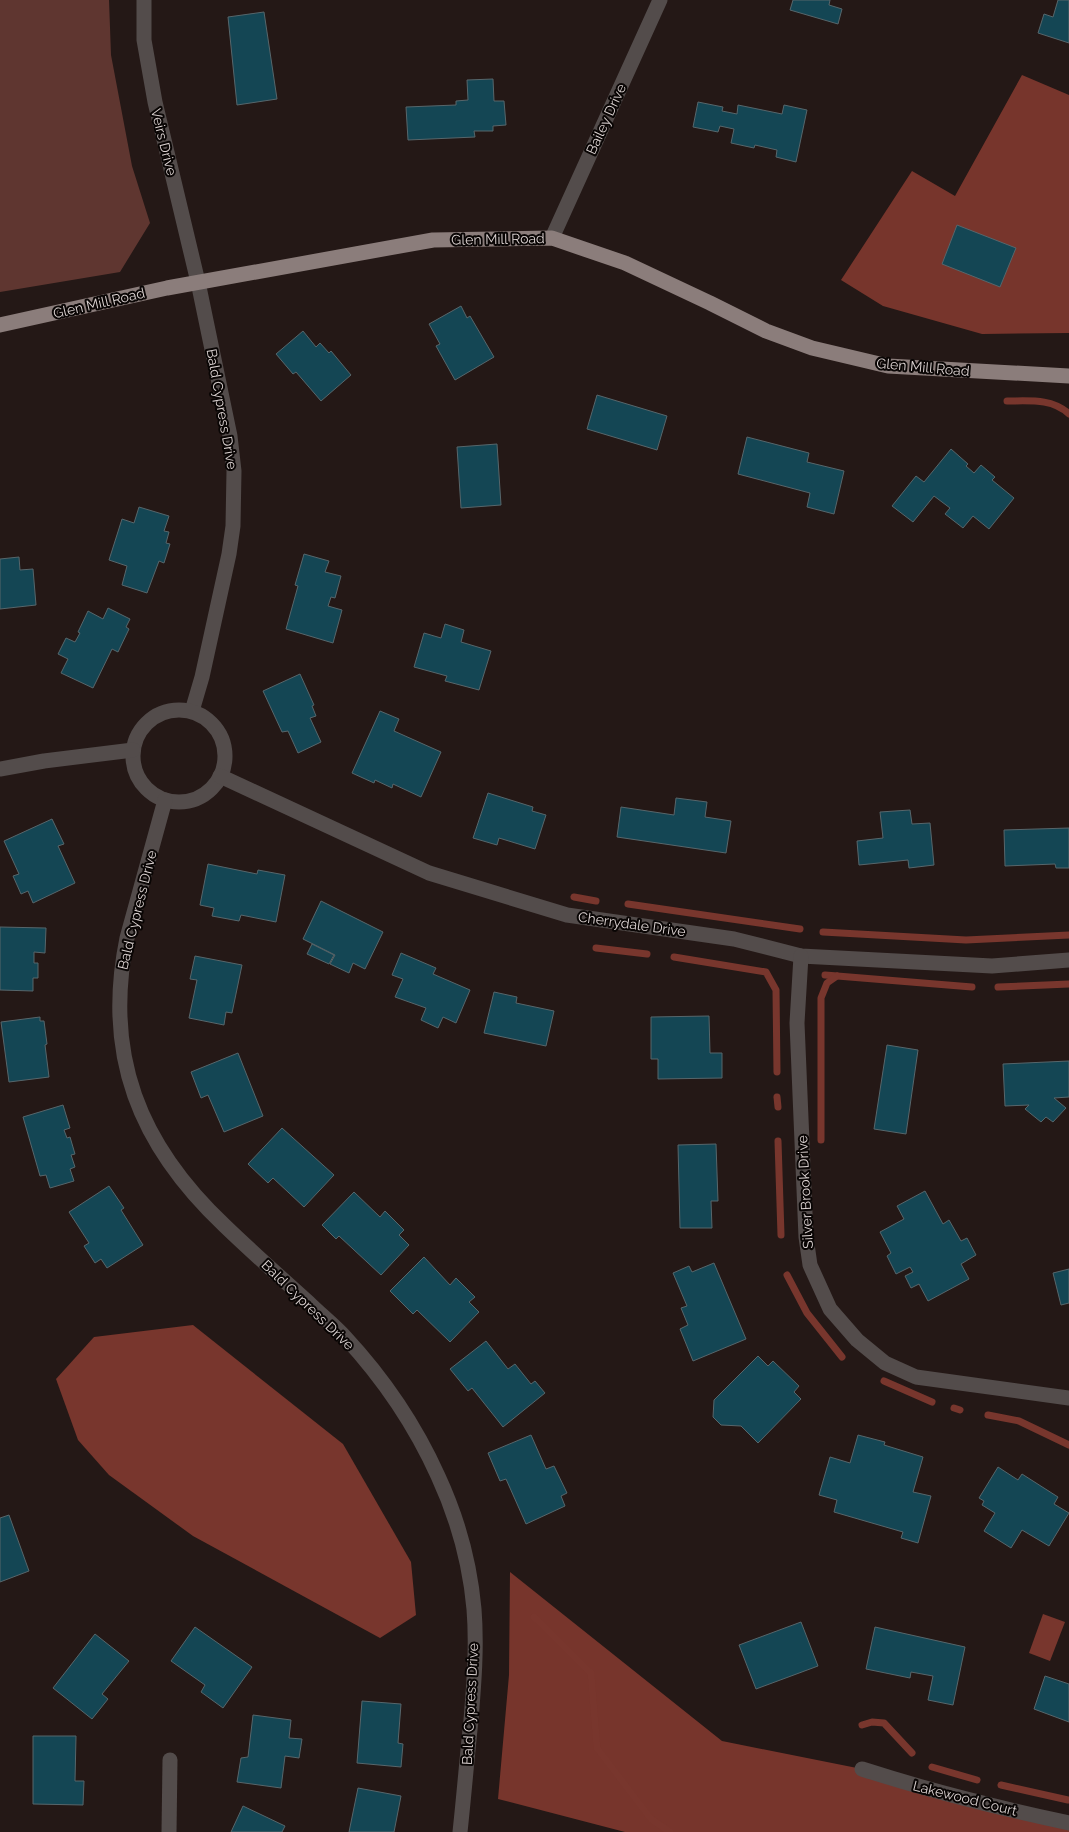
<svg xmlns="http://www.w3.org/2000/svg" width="1069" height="1832" viewBox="0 0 1069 1832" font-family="Raleway,sans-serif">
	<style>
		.green { fill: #5f3630 }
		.forest { fill: #77352c }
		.water { fill: #78362d }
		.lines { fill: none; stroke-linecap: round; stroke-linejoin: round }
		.stream { stroke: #78362d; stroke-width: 7 }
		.building { fill: #144654; stroke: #57666b }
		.minor { stroke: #534c4b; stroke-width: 15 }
		.major { stroke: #8b7d7b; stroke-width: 15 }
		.labels { text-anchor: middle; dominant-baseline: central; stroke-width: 4; stroke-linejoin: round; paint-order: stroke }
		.street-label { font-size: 14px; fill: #dcd3d2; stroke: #090504 }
	</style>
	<rect width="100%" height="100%" fill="#241816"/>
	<!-- green -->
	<path class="green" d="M0 0H109L111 55 132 166 150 223 120 272 0 292Z"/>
	<!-- forest -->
	<g class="forest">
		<path d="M1022 75 1069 95V333L982 334 883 306 841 280 912 171 955 196Z"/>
		<path d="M510 1572 722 1741 862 1769 1069 1823V1832H625L498 1799 509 1675Z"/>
	</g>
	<!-- water -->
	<g class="water">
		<path d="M193 1325 343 1444 411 1562 416 1615 380 1638 193 1536 109 1475 78 1440 56 1379 94 1337Z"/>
		<path d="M1043 1614 1065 1622 1050 1661 1029 1653Z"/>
	</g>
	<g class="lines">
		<!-- stream -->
		<g class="stream">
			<path d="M1007 401C1029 401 1052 398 1069 414"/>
			<path d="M574 897 596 901"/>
			<path d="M628 904 800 929"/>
			<path d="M823 932 966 940 1069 935"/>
			<path d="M596 948 647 954"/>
			<path d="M674 957 766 972 776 990 777 1072"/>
			<path d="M825 975 972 987"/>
			<path d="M998 987 1069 984"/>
			<path d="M777 1097 778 1107"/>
			<path d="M821 1140V998L827 983 837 976"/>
			<path d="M778 1141 781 1235"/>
			<path d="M787 1275 807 1313 842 1357"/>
			<path d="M884 1381 932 1402"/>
			<path d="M954 1408 960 1410"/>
			<path d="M988 1415 1019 1421 1069 1445"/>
			<path d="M534 1617 591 1673 597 1748 651 1819 670 1832"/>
			<path d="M862 1725 872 1722 884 1723 912 1753"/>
			<path d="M932 1767 977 1780"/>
			<path d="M1001 1785 1068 1800"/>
		</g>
	</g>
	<!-- building -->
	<g class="building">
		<path d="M793 0H830L829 5 842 9 838 24 790 10Z"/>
		<path d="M1058 0H1069V43L1038 33 1044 14 1053 17Z"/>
		<path d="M264 12 277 99 237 105 228 17Z"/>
		<path d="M493 79 494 101H504L506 125 493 126V131H474L475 137 408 140 406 107 456 105V101L468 100 467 80Z"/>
		<path d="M698 102 723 107 722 111 737 114 738 105 782 114 784 105 807 110 796 162 776 157 777 150 755 145 754 148 731 143 734 129 720 126 718 132 693 127Z"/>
		<path d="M957 225 1016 248 1000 287 942 264Z"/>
		<path d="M461 306 467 318 470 316 494 357 455 380 436 346 440 344 429 324Z"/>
		<path d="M303 331 316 347 320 343 329 353 331 351 351 375 321 401 296 372 293 374 276 354Z"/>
		<path d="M597 395 667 416 657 450 587 429Z"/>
		<path d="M747 437 809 453 807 462 844 471 834 514 807 507 810 493 738 474Z"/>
		<path d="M497 444 501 505 461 508 457 447Z"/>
		<path d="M951 449 968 464 966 466 974 473 981 465 995 477 992 480 1014 498 989 529 973 516 963 528 945 514 950 508 934 496 913 522 892 506 916 476 924 482Z"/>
		<path d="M139 507 169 516 164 531 169 532 166 543 170 544 164 563 159 561 147 593 122 585 127 566 109 560 122 519 134 523Z"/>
		<path d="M304 554 329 561 325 572 341 576 335 598 331 597 328 606 342 610 333 643 286 629 298 586 295 585Z"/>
		<path d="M19 557 20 570 33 569 36 605 0 609V559Z"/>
		<path d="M108 608 130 619 126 627 129 629 118 652 112 649 93 688 61 673 68 659 58 654 66 638 75 642 80 633 78 632 88 611 103 619Z"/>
		<path d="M445 624 464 630 461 642 491 651 479 690 445 681 447 676 414 667 424 633 441 638Z"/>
		<path d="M300 674 314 705 312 706 316 716 310 718 321 742 298 753 288 731 282 732 263 691Z"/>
		<path d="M380 711 399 719 394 731 441 752 421 797 393 784 392 788 375 780 374 783 352 773Z"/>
		<path d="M488 793 533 807 532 811 546 815 535 849 499 838 497 845 473 838Z"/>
		<path d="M676 798 707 802 705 817 731 821 726 853 617 837 621 807 674 815Z"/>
		<path d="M910 810 912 824 930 823 934 865 909 868 908 860 859 865 857 841 883 838 880 812Z"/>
		<path d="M52 819 64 844 58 846 75 883 33 903 28 891 21 894 13 876 19 874 4 841Z"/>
		<path d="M1069 828V868H1056L1055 864 1005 866 1004 830Z"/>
		<path d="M208 864 257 874 258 870 285 875 276 922 241 915 239 921 212 916 214 908 200 905Z"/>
		<path d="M321 901 383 932 365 969 353 963 349 973 330 964 335 955 303 939Z"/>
		<path d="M0 927 46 928 45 953 34 952V963H38V978H33V991L0 990Z"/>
		<path d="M312 944 334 955 329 964 307 954Z"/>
		<path d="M401 953 436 968 433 974 470 990 456 1023 443 1017 438 1028 421 1020 426 1008 395 997 403 979 392 975Z"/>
		<path d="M195 956 242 965 232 1013 226 1012 224 1025 189 1018 197 980 190 979Z"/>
		<path d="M494 992 517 997 516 1003 554 1011 546 1046 484 1033Z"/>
		<path d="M709 1016 710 1053H722V1078L658 1079V1059H651V1017Z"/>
		<path d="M40 1017V1021H44L47 1044 45 1045 49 1077 9 1082 1 1022Z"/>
		<path d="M887 1045 918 1050 906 1134 874 1129Z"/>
		<path d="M238 1053 263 1116 224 1132 208 1095 201 1098 191 1072Z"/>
		<path d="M1069 1061V1097L1054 1098 1066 1108 1053 1122 1046 1117 1041 1122 1025 1109 1029 1105 1005 1106 1003 1064Z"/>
		<path d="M63 1105 70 1128 64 1130 67 1138 70 1137 75 1154 71 1155 75 1167 70 1169 74 1181 50 1188 46 1175 40 1176 23 1117Z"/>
		<path d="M282 1128 334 1175 304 1207 273 1178 268 1183 248 1164Z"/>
		<path d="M716 1144 718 1201H711L712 1228H680L678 1145Z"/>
		<path d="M109 1186 124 1208 121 1210 143 1245 107 1268 101 1259 95 1263 84 1246 89 1243 69 1212Z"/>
		<path d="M925 1191 943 1224 949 1220 961 1241 967 1238 976 1255 961 1264 969 1279 928 1301 919 1284 911 1288 905 1276 913 1272 910 1267 896 1274 887 1256 891 1253 880 1232 904 1219 897 1206Z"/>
		<path d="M354 1192 380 1217 385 1211 404 1230 399 1235 409 1245 381 1275 339 1236 336 1239 322 1225Z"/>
		<path d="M424 1257 450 1285 456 1278 475 1297 469 1302 479 1312 450 1342 417 1310 413 1314 390 1291Z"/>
		<path d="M714 1263 746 1339 693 1361 680 1329 688 1325 681 1308 687 1306 673 1273 689 1266 692 1272Z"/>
		<path d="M1069 1269V1303L1061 1305 1053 1273Z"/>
		<path d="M486 1341 508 1369 515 1364 531 1384 535 1381 545 1393 503 1427 472 1388 468 1391 450 1369Z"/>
		<path d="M758 1356 768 1366 773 1361 799 1386 794 1392 801 1399 758 1443 741 1426 721 1425 713 1417 714 1400Z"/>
		<path d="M531 1435 546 1469 554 1466 567 1493 561 1496 565 1506 526 1524 506 1479 500 1481 488 1453Z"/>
		<path d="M858 1435 885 1442 884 1445 923 1457 913 1492 931 1496 918 1543 901 1538 903 1532 834 1512 837 1500 819 1495 830 1457 850 1463Z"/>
		<path d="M998 1467 1018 1480 1022 1474 1058 1497 1054 1504 1069 1513 1049 1546 1022 1530 1011 1548 984 1531 995 1513 982 1505 984 1501 979 1498Z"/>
		<path d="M9 1515 29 1571 0 1582V1518Z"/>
		<path d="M801 1622 818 1666 756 1689 739 1645Z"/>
		<path d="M195 1627 252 1667 223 1708 201 1692 205 1685 171 1661Z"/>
		<path d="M875 1627 965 1647 953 1705 928 1700 933 1676 911 1672 910 1678 866 1669Z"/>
		<path d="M95 1634 129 1661 102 1694 108 1699 92 1719 53 1688Z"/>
		<path d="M1045 1676 1069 1684V1722L1034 1709Z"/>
		<path d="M362 1701 401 1704 398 1743 403 1744 401 1767 357 1763Z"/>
		<path d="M253 1715 291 1720 289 1738 302 1739 299 1758 285 1756 281 1788 237 1782 241 1758 248 1757Z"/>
		<path d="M33 1736H76L75 1781H84L83 1805 33 1804Z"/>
		<path d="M358 1788 401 1796 394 1832H349Z"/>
		<path d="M243 1806 285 1826 282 1832H231Z"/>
	</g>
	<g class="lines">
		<!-- minor -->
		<g class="minor">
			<path d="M144 0V40L155 102 198 282 230 436 234 471 233 526 229 554 202 677 192 711"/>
			<path d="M552 238 660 0"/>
			<circle cx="179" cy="756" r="46"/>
			<path d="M0 769 44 761 133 750"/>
			<path d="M220 776 429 873 567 915 734 939 801 956 992 966 1069 960"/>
			<path d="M165 800 127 938C103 1055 139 1145 225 1226 252 1252 280 1277 308 1302 320 1314 334 1325 345 1337 383 1378 415 1425 438 1476 457 1517 470 1564 474 1609 477 1646 474 1683 471 1720 467 1758 464 1795 460 1832"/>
			<path d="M801 956 797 1023 806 1237 810 1265 830 1309 857 1340 885 1363 916 1377 1069 1398"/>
			<path d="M862 1769C930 1791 999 1808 1069 1823"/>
			<path d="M169 1832 170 1760"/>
		</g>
		<!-- major -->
		<path class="major" d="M0 325 167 288 433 240 552 238 625 263 710 303 766 331 812 348 888 366 1069 376"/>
	</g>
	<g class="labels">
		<!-- street labels -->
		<g class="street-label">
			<text transform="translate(606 119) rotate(-65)">Bailey Drive</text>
			<text transform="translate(164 142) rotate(76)">Veirs Drive</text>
			<text transform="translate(498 239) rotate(-1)">Glen Mill Road</text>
			<text transform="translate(99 303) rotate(-13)">Glen Mill Road</text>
			<text transform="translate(923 367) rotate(5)">Glen Mill Road</text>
			<text transform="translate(222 409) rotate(80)">Bald Cypress Drive</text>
			<text transform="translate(137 910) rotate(-76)">Bald Cypress Drive</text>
			<text transform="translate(632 924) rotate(8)">Cherrydale Drive</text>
			<text transform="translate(805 1192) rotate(-93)">Silver Brook Drive</text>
			<text transform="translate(308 1305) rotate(44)">Bald Cypress Drive</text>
			<text transform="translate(470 1704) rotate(-87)">Bald Cypress Drive</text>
			<text transform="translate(965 1798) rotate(14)">Lakewood Court</text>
		</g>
	</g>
</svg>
